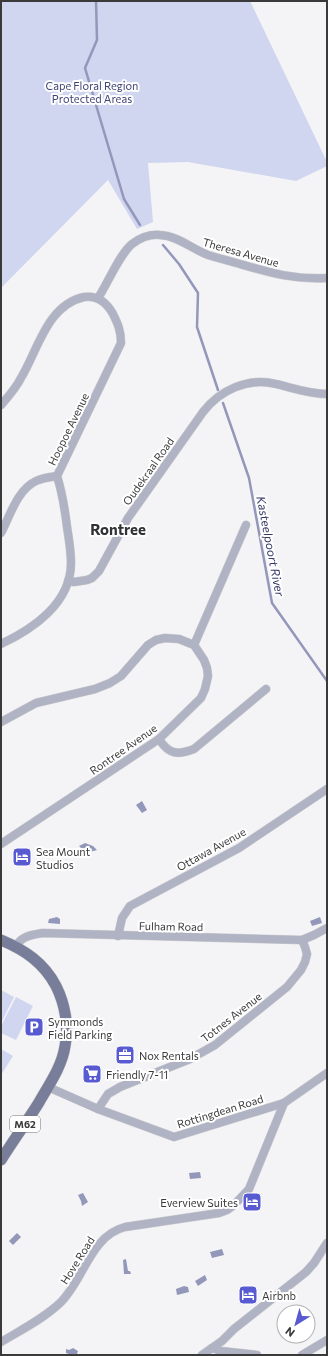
<svg xmlns="http://www.w3.org/2000/svg" width="328" height="1356" viewBox="0 0 328 1356" font-family="Commissioner,sans-serif">
	<style>
		.green { fill: #d0d5f0 }
		.water { fill: #9398ba }
		.lines { fill: none; stroke-linecap: round; stroke-linejoin: round }
		.stream { stroke: #9398ba; stroke-width: 2.5 }
		.minor-casing { stroke: #cfcfd1; stroke-width: 9 }
		.primary-casing { stroke: #cfcfd1; stroke-width: 12 }
		.minor { stroke: #b0b3c3; stroke-width: 8 }
		.primary { stroke: #787d99; stroke-width: 11 }
		.labels { text-anchor: middle; dominant-baseline: central; stroke-width: 4; stroke-linejoin: round; paint-order: stroke }
		.shield { fill: #fff; stroke: #757576; stroke-width: 1 }
		.shield-label { font-size: 10px; font-weight: bold; fill: #3a3a3b }
		.park-label { font-size: 11px; fill: #3f4575; stroke: #fff }
		.street-label { font-size: 11px; fill: #3a3a3b; stroke: #fff }
		.poi-label { font-size: 11px; fill: #3a3a3b; stroke: #fff; text-anchor: start }
		.water-label { font-size: 12px; font-style: italic; fill: #343867; stroke: #fff }
		.district-label { font-size: 15px; font-weight: bold; fill: #313234; stroke: #fff }
	</style>
	<rect width="100%" height="100%" fill="#f4f4f7"/>
	<!-- green -->
	<g class="green">
		<path d="M1 1H250L327 162V166L296 181 188 162 148 163 153 222 137 229 108 180 1 288Z"/>
		<path d="M1 990 14 997 1 1023Z"/>
		<path d="M16 997 33 1006 16 1040 1 1033V1026Z"/>
		<path d="M1 1049 13 1056 1 1075Z"/>
	</g>
	<!-- water -->
	<g class="water">
		<path d="M142 801 147 810 142 813 136 805Z"/>
		<path d="M85 843 93 846 97 850C90 853 83 851 79 846Z"/>
		<path d="M57 917 60 919V924L48 923 49 919Z"/>
		<path d="M320 917 322 923 312 926 310 921Z"/>
		<path d="M200 1172 201 1178 190 1179 189 1173Z"/>
		<path d="M83 1193 88 1202 82 1206 81 1201 78 1195Z"/>
		<path d="M17 1233 21 1237 13 1245 9 1241Z"/>
		<path d="M222 1249 224 1255 212 1258 210 1252Z"/>
		<path d="M126 1259 128 1271H130L131 1274H124L123 1260Z"/>
		<path d="M205 1275 207 1280 198 1286 195 1281Z"/>
		<path d="M184 1286 188 1287 189 1292 177 1295 176 1289Z"/>
		<path d="M73 1348 78 1351 77 1354H69L66 1353V1349L69 1350Z"/>
	</g>
	<g class="lines">
		<!-- stream -->
		<g class="stream">
			<path d="M96 1 97 40 85 68 124 199 140 225"/>
			<path d="M163 245 179 264 198 293 197 327 218 390"/>
			<path d="M223 403 249 478 272 603 327 681"/>
		</g>
		<!-- minor casing -->
		<g class="minor-casing">
			<g id="minor">
				<path d="M98 298C108 283 119 255 132 244 140 238 150 234 160 235 178 236 192 249 208 255 218 258 229 261 240 264 271 273 295 280 327 278"/>
				<path d="M1 405C8 397 16 388 21 378 38 350 47 305 84 297 98 295 107 303 113 314 118 324 121 331 121 343L57 476C62 492 65 510 67 527 69 539 71 551 71 563 71 603 33 629 1 644"/>
				<path d="M1 533C10 516 17 490 36 481 42 478 50 477 57 476"/>
				<path d="M68 581 74 582 87 580 92 578 99 571 128 518 203 412C220 390 248 377 276 384 293 388 309 394 327 394"/>
				<path d="M194 645 246 525"/>
				<path d="M1 722 36 703 95 689 110 683 121 676 148 645 156 640 165 638 179 639 194 645 204 660 207 668 208 676 205 689 201 698 159 739 1 844"/>
				<path d="M159 739C169 755 178 755 194 749L266 689"/>
				<path d="M118 936 122 918 130 906 239 848 327 789"/>
				<path d="M16 946C22 936 31 935 43 933L302 940 314 935 327 928"/>
				<path d="M48 1087 98 1109 174 1137 284 1103 327 1073"/>
				<path d="M98 1109 108 1094 120 1087 190 1059 215 1045 287 987 301 970 305 962 307 954 305 947 302 940"/>
				<path d="M1 1342C21 1330 43 1319 60 1303 84 1280 90 1236 125 1227L219 1213 227 1210 234 1205 249 1189 284 1103"/>
				<path d="M212 1348 221 1351 257 1355"/>
				<path d="M202 1355 222 1341 234 1329 306 1272 314 1263 327 1243"/>
				<path d="M302 1355 327 1340"/>
			</g>
		</g>
		<!-- primary casing -->
		<g class="primary-casing">
			<path id="primary" d="M1 940C25 950 44 963 56 986 65 1004 69 1026 65 1046 62 1067 48 1086 38 1104 26 1123 13 1141 1 1160"/>
		</g>
		<!-- minor -->
		<use href="#minor" class="minor"/>
		<!-- primary -->
		<use href="#primary" class="primary"/>
	</g>
	<!-- icons -->
	<defs>
		<g id="hotel-square" transform="scale(1)"><rect x="-9" y="-9" width="18" height="18" rx="4" fill="#585ad1" stroke="#fff"/><path d="M-6-4.5h1.5V1H6V5H4.5V3h-9V5H-6ZM-4 0a1.8 1.8 0 1 1 3.6 0ZM.5 0V-2.5h3Q6-2.5 6 0Z" fill="#fff"/></g>
		<g id="parking-square" transform="scale(1)"><rect x="-9" y="-9" width="18" height="18" rx="4" fill="#585ad1" stroke="#fff"/><path d="M-3.5-5.5H1a3.5 3.5 0 0 1 0 7H-1V5.5H-3.5ZM-1-3.4V-.6H.8a1.4 1.4 0 0 0 0-2.8Z" fill="#fff"/></g>
		<g id="office-square" transform="scale(1)"><rect x="-9" y="-9" width="18" height="18" rx="4" fill="#585ad1" stroke="#fff"/><path d="M-6-3h4V-5.5h4V-3h4V5H-6ZM-1-4.5V-3h2v-1.5ZM-6 0V1H6V0Z" fill="#fff"/></g>
		<g id="supermarket-square" transform="scale(1)"><rect x="-9" y="-9" width="18" height="18" rx="4" fill="#585ad1" stroke="#fff"/><path d="M-6-5.5h2.5l.6 2H6L4.5 2H-2.5L-4.4-4H-6ZM-1.5 3.2a1.3 1.3 0 1 0 .1 0ZM3 3.2a1.3 1.3 0 1 0 .1 0Z" fill="#fff"/></g>
	</defs>
	<g fill-rule="evenodd">
		<use href="#hotel-square" x="22" y="857"/>
		<use href="#parking-square" x="34" y="1027"/>
		<use href="#office-square" x="125" y="1055"/>
		<use href="#supermarket-square" x="92" y="1074"/>
		<use href="#hotel-square" x="252" y="1202"/>
		<use href="#hotel-square" x="248" y="1295"/>
	</g>
	<g class="labels">
		<!-- shield labels -->
		<rect class="shield" x="10" y="1116" width="30" height="16" rx="3"/>
		<g class="shield-label">
			<text x="25" y="1124">M62</text>
		</g>
		<!-- park labels -->
		<g class="park-label">
			<text x="92" y="85">Cape Floral Region<tspan x="92" dy="13">Protected Areas</tspan></text>
		</g>
		<!-- street labels -->
		<g class="street-label">
			<text transform="translate(241 252) rotate(16)">Theresa Avenue</text>
			<text transform="translate(68 429) rotate(-64)">Hoopoe Avenue</text>
			<text transform="translate(148 471) rotate(-55)">Oudekraal Road</text>
			<text transform="translate(123 749) rotate(-35)">Rontree Avenue</text>
			<text transform="translate(211 849) rotate(-29)">Ottawa Avenue</text>
			<text transform="translate(171 926) rotate(1)">Fulham Road</text>
			<text transform="translate(231 1017) rotate(-38)">Totnes Avenue</text>
			<text transform="translate(220 1111) rotate(-17)">Rottingdean Road</text>
			<text transform="translate(77 1260) rotate(-58)">Hove Road</text>
		</g>
		<!-- poi labels -->
		<g class="poi-label">
			<text x="36" y="851">Sea Mount<tspan x="36" dy="13">Studios</tspan></text>
			<text x="48" y="1021">Symmonds<tspan x="48" dy="13">Field Parking</tspan></text>
			<text x="139" y="1055">Nox Rentals</text>
			<text x="106" y="1074">Friendly 7-11</text>
			<text x="238" y="1202" text-anchor="end">Everview Suites</text>
			<text x="262" y="1295">Airbnb</text>
		</g>
		<!-- water labels -->
		<g class="water-label">
			<text transform="translate(271 546) rotate(79)">Kasteelpoort River</text>
		</g>
		<!-- district labels -->
		<g class="district-label">
			<text x="118" y="529">Rontree</text>
		</g>
	</g>
	<!-- border -->
	<rect width="328" height="1356" fill="none" stroke="#3a3a3b" stroke-width="4"/>
	<!-- north arrow -->
	<g transform="translate(296 1324) rotate(217)"><circle r="19" fill="#ffffff" stroke="#b0b0b1"/>
	<path d="M0-3L7 15L0 10L-7 15Z" fill="#585ad1"/>
	<text y="-6" font-size="11" font-weight="bold" text-anchor="middle" fill="#3a3a3b">N</text>
	</g>
</svg>
